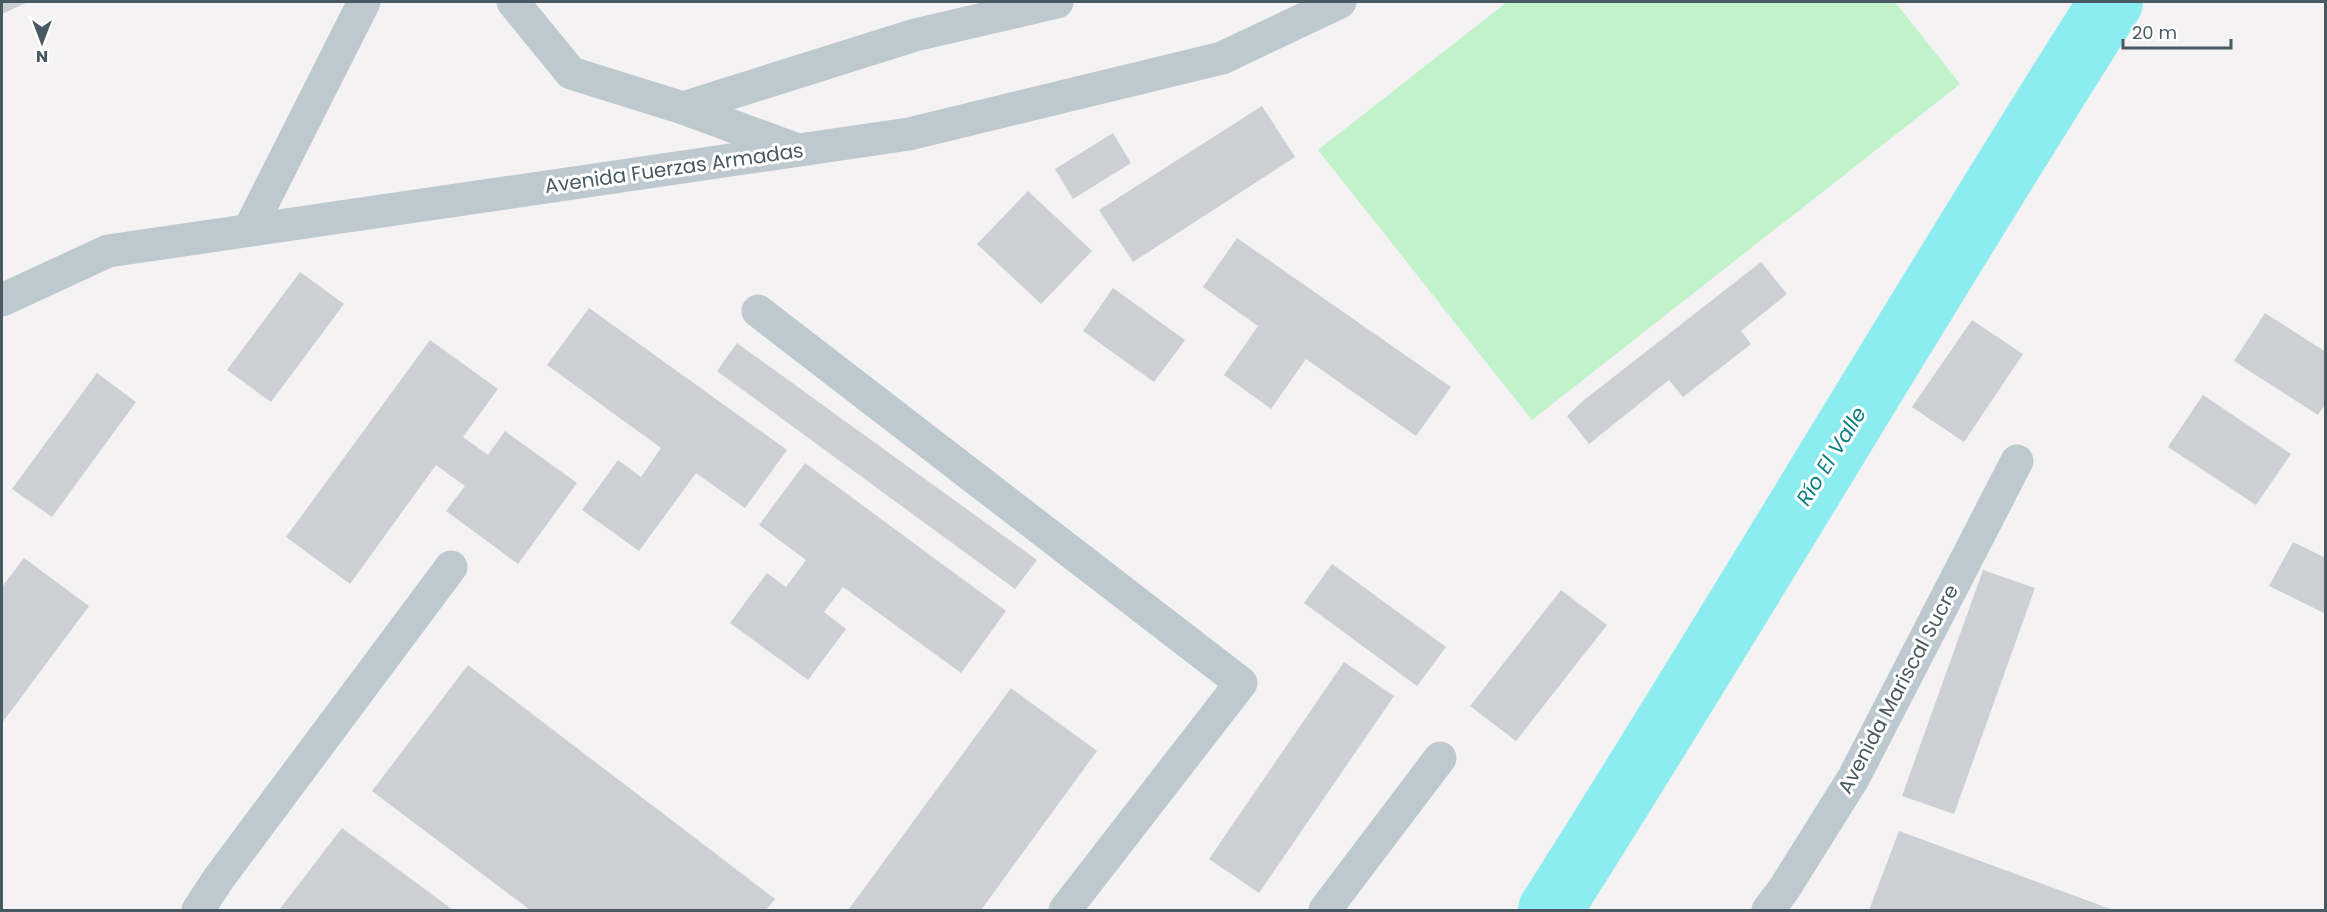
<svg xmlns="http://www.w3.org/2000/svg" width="2327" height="912" viewBox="0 0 2327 912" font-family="Poppins,sans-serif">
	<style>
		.green { fill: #c1f2cb }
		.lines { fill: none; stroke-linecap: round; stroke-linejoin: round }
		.river { stroke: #8cecf0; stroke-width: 64 }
		.building { fill: #ccd0d4 }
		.minor { stroke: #bdc9cf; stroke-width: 33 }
		.labels { text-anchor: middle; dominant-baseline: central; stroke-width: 6; stroke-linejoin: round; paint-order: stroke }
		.street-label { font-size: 20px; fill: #495961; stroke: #fff }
		.water-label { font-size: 21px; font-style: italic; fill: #0a7f84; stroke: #fff }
	</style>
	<rect width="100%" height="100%" fill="#f4f2f2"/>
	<!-- green -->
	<path class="green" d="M1507 2H1895L1960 84 1532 420 1318 150Z"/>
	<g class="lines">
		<!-- river -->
		<path class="river" d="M1550 910C1741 610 1920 302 2111 2"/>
	</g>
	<!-- building -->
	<g class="building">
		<path d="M2 2H28L2 14Z"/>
		<path d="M1262 106 1295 157 1133 262 1099 210Z"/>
		<path d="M1113 133 1131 163 1073 199 1055 169Z"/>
		<path d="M1028 191 1092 251 1041 304 977 244Z"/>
		<path d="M1237 238 1451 387 1416 436 1306 359 1271 409 1224 375 1258 326 1203 287Z"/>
		<path d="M1761 262 1787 294 1741 331 1751 344 1683 397 1669 380 1589 444 1567 416 1584 400Z"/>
		<path d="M300 272 344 304 271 402 227 370Z"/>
		<path d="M1113 288 1185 340 1154 382 1083 331Z"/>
		<path d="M589 308 787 450 745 508 696 473 639 551 582 510 618 460 641 477 661 448 547 365Z"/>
		<path d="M2265 313 2326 352V403L2318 415 2234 361Z"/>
		<path d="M1972 320 2023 354 1964 442 1912 407Z"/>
		<path d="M430 340 498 389 463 437 488 455 505 431 577 483 518 564 446 511 465 486 436 465 350 584 286 537Z"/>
		<path d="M737 343 1037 560 1015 589 717 371Z"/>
		<path d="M97 373 136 402 52 517 12 489Z"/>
		<path d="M2203 395 2291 454 2256 505 2168 447Z"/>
		<path d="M805 463 1006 611 961 673 843 587 824 612 846 629 808 680 730 623 767 573 786 587 806 560 759 525Z"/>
		<path d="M2293 542 2326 558V614L2269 586Z"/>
		<path d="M24 558 89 606 2 723V587Z"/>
		<path d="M1332 564 1446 647 1417 686 1304 603Z"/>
		<path d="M1983 570 2035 588 1954 814 1902 796Z"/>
		<path d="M1561 590 1607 625 1516 741 1470 706Z"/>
		<path d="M1344 662 1394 696 1259 893 1209 859Z"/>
		<path d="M468 665 775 899 766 910H530L372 791Z"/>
		<path d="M1011 688 1097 751 981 910H851L849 909Z"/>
		<path d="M342 828 453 910H279Z"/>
		<path d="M1899 831 2113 910H1869Z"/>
	</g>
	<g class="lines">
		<!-- minor -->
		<g class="minor">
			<path d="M513 2 571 73 683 108 795 149"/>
			<path d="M683 108 915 35 1057 2"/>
			<path d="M249 230 364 2"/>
			<path d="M2 300 108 251 909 134 1222 58 1340 2"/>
			<path d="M758 311 1241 683 1065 910"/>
			<path d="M198 910 219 878 451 567"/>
			<path d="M1325 910 1440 758"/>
			<path d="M1768 910 1784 889 1854 777 2017 461"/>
		</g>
	</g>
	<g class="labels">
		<!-- street labels -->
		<g class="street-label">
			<text transform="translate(674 168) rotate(-8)">Avenida Fuerzas Armadas</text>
			<text transform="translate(1898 689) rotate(-62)">Avenida Mariscal Sucre</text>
		</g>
		<!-- water labels -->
		<g class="water-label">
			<text transform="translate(1831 456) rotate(-58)">Río El Valle</text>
		</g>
	</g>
	<!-- border -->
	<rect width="2327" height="912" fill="none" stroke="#495961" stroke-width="6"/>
	<!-- north arrow -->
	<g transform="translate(42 42) rotate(180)" stroke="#ffffff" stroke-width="4.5" paint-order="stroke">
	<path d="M0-4.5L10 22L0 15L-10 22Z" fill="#495961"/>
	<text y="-9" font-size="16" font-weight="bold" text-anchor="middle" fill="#495961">N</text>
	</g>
	<!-- scale -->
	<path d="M2123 39v9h108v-9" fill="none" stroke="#495961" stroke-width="3"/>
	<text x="2132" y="39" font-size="18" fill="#495961" stroke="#ffffff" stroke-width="4.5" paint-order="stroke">20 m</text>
</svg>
